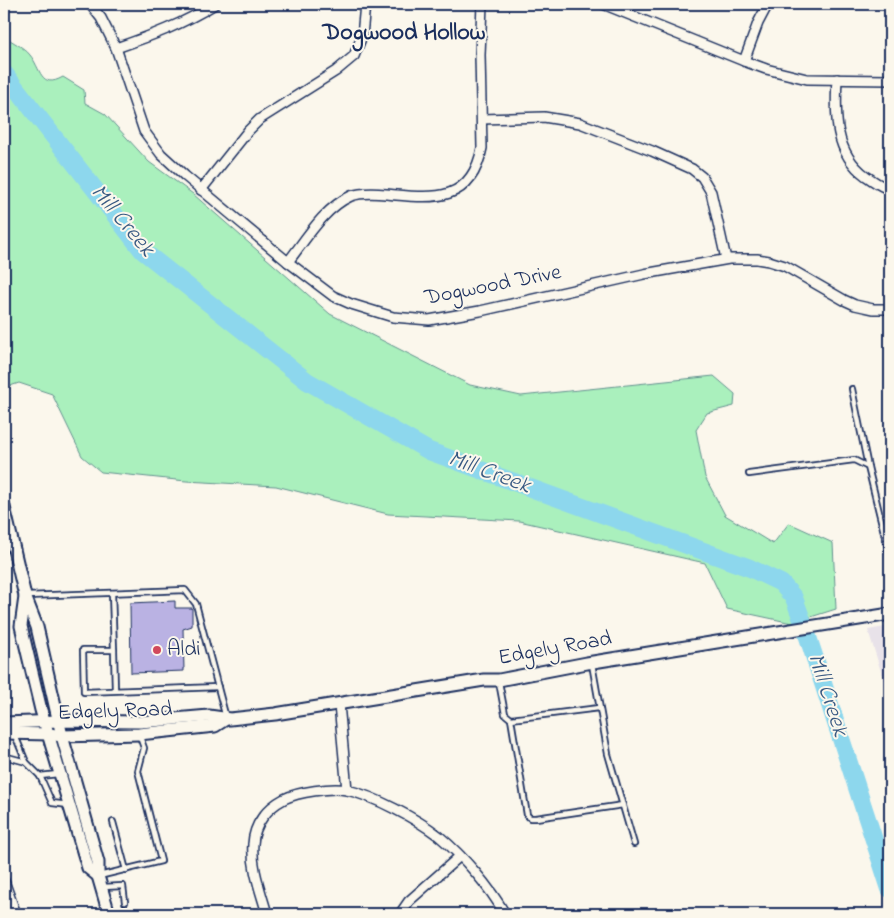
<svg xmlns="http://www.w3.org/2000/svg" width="894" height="918" viewBox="0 0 894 918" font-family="'Indie Flower',sans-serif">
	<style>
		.built { fill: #e8e2e9 }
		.green { fill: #aaf0bd; stroke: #62908e }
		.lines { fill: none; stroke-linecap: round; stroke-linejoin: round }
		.river { stroke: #8dd7ed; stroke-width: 18 }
		.building { fill: #bab2e3; stroke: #1b2f5e }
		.lane-casing { stroke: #1b2f5e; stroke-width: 8 }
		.street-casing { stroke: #1b2f5e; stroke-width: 12 }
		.secondary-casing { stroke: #1b2f5e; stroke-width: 15 }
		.lane { stroke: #fbf7ec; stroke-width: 4.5 }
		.street { stroke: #fbf7ec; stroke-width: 9 }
		.secondary { stroke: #fbf7ec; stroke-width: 11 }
		.poi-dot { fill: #d1495b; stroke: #fbf7ec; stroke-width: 2 }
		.labels { text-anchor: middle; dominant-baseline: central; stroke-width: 4; stroke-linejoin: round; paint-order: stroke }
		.street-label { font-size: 22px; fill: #1b2f5e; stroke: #fbf7ec }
		.poi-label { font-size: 22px; fill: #1b2f5e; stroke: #fbf7ec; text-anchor: start }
		.neighbourhood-label { font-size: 24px; font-weight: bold; fill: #1b2f5e; stroke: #fbf7ec }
		.water-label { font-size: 24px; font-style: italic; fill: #385982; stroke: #fbf7ec }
	</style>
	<rect width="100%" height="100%" fill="#fbf7ec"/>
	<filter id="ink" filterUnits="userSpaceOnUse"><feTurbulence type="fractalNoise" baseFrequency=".02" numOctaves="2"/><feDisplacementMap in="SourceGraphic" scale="10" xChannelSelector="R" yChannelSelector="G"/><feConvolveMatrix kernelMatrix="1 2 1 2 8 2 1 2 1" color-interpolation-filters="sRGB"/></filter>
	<g filter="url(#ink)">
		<!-- built -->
		<path class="built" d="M890 626V700L868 630Z"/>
		<!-- green -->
		<path class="green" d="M4 36C12 42 24 47 30 55 41 68 40 90 63 77L84 90 85 103 105 114 149 162 193 194 330 314 470 385 521 396 714 376 735 394 734 406 707 413 696 430 705 477 725 515 773 544 789 523 833 543 836 609 792 623 727 609 705 563 519 521 388 514 276 486 186 481 101 472 82 456 52 394 19 383 4 388Z"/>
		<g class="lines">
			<!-- river -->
			<path class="river" d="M4 73 143 251 307 381 429 451 750 568 781 583 794 598 805 628 890 889"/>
		</g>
		<!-- building -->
		<path class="building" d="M175 601V608H192V626L183 629 184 671 131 673 130 603Z"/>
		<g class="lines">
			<!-- lane casing -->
			<g class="lane-casing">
				<g id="lane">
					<path d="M852 389 868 467"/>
					<path d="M749 474 854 460 868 467 890 557"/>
					<path d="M112 593 114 650"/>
					<path d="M27 596 185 590 196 604 226 718"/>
					<path d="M592 664 608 754 634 844"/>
					<path d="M499 682 505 714 511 719 527 815 530 818H536L623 805"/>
					<path d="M115 691 114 650H83L84 692 218 687"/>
					<path d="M511 719 599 708"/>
					<path d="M4 756 26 762 14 733"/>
					<path d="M26 762 40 776 52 803 69 805"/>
					<path d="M40 776 58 774"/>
					<path d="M113 822 126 870"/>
					<path d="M99 876 161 861 138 771 144 748 139 734"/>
					<path d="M103 887 123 886 125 902"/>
				</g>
			</g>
			<!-- street casing -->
			<g class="street-casing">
				<g id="street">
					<path d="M90 4 101 18 116 48 144 131 161 154 185 176 288 262 333 296 351 304 393 317 429 320 480 311 644 274 729 259H757L769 261 785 266 844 300 855 305 873 309H890"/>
					<path d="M603 4 744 61 766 69 807 79 890 80"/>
					<path d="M116 48C151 36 183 24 215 4"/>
					<path d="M744 61 758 23 768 4"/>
					<path d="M837 79C835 115 834 153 866 176 874 181 881 187 890 189"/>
					<path d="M482 119 544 117 580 123 652 151 692 169 702 177 711 192 726 259"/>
					<path d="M201 190 248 131 260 119 336 71 354 56 362 36 365 4"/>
					<path d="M288 262C306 239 324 208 351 196 362 192 375 193 386 194 431 198 471 205 482 148L480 55 482 4"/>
					<path d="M339 704 347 790"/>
					<path d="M4 881 16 914"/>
					<path d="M267 914C261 892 251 867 253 844 254 824 267 808 284 799 298 792 331 787 347 790 374 796 417 819 439 836 464 857 489 886 505 914"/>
					<path d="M400 914 409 901 460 856"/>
				</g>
			</g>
			<!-- secondary casing -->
			<g class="secondary-casing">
				<g id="secondary">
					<path d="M4 507 25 596 37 627 62 736 98 862V876L109 914"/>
					<path d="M25 597 21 626 41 710 88 868 98 876"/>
					<path d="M4 723 59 721 140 722 209 716 230 719 275 714 484 680H499L587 663 890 614"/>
					<path d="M4 733 49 734 62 736 139 734 215 726 226 719"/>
				</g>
			</g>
			<!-- lane -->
			<use href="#lane" class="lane"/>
			<!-- street -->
			<use href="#street" class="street"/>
			<!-- secondary -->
			<use href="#secondary" class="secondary"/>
		</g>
	</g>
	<!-- markers -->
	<circle class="poi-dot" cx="157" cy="650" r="5"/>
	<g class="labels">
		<!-- street labels -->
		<g class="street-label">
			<text transform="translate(493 286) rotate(-11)">Dogwood Drive</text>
			<text transform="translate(555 649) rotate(-10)">Edgely Road</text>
			<text transform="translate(115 712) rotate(-2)">Edgely Road</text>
		</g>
		<!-- poi labels -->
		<g class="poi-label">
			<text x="167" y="650">Aldi</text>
		</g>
		<!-- neighbourhood labels -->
		<g class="neighbourhood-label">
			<text x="404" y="33">Dogwood Hollow</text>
		</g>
		<!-- water labels -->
		<g class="water-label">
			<text transform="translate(122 221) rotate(50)">Mill Creek</text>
			<text transform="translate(489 473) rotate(20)">Mill Creek</text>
			<text transform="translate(827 695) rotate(72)">Mill Creek</text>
		</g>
	</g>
	<!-- margin -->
	<rect width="894" height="918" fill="none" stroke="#fbf7ec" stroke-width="20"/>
	<rect x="10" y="10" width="874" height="898" fill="none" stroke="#1b2f5e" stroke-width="2" filter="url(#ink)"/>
</svg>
